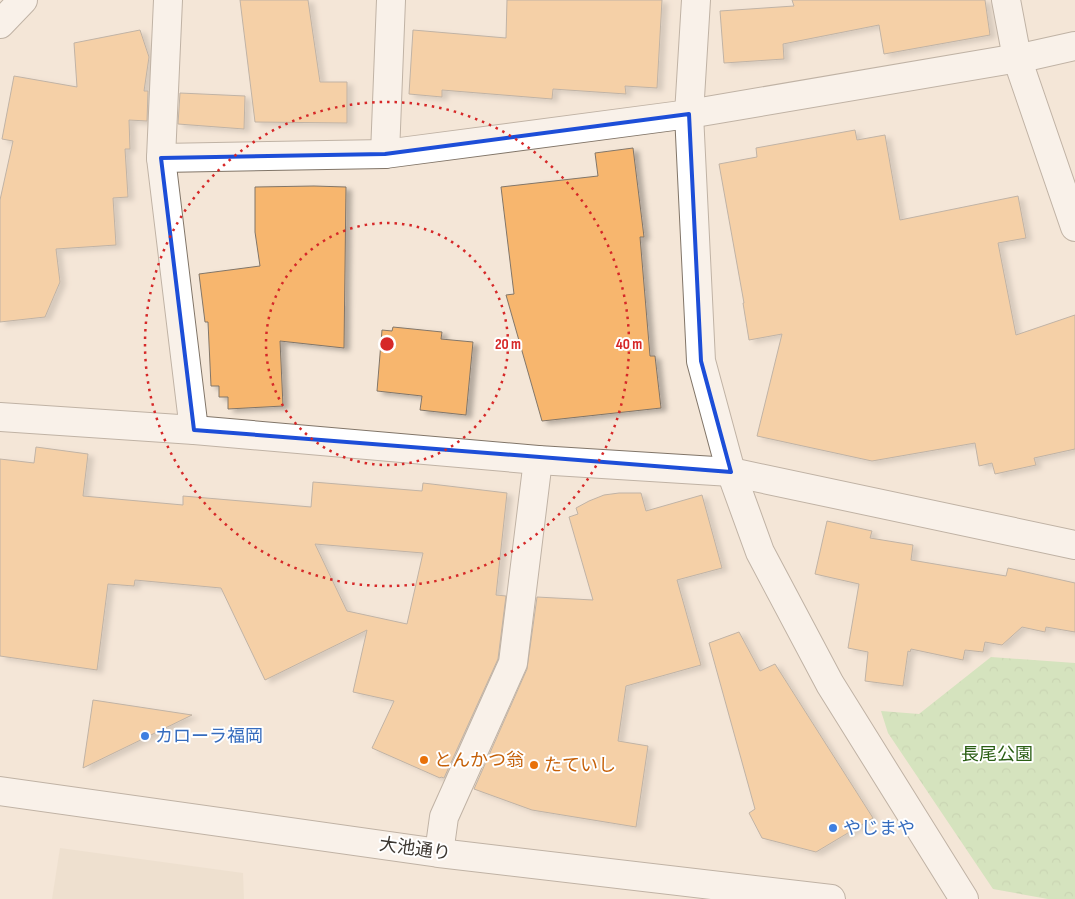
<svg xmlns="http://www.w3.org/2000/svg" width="1075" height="899" viewBox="0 0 1075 899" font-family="'Sofia Sans Condensed','Noto Sans JP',sans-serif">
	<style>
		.industrial { fill: #e6dac6 }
		.park { fill: url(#park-crowns) }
		.building { fill: #f7b66e; stroke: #827669; fill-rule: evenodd; filter: url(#shadow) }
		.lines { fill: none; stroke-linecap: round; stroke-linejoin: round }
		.minor-casing { stroke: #817568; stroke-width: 30 }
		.tertiary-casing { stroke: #817568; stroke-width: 30 }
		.minor { stroke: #fff; stroke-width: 28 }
		.tertiary { stroke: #fff; stroke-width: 28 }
		.marked { fill: none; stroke: #1d4ed8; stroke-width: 4; stroke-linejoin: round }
		.ring { fill: none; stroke: #d62828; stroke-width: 2.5; stroke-dasharray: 2.5 5 }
		.shop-dot { fill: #3f7fe0; stroke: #fff; stroke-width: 2 }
		.food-dot { fill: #e8710a; stroke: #fff; stroke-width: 2 }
		.labels { text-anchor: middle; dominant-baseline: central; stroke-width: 4; stroke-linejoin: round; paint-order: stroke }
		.shop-label { font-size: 18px; fill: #366cbe; stroke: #fff; text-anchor: start }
		.park-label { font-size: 18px; fill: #2b5f15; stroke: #fff }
		.food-label { font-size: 18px; fill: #c56008; stroke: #fff; text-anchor: start }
		.street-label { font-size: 18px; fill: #3c3731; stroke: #fff }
		.centre { fill: #d62828; stroke: #fff; stroke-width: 2.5 }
		.ring-label { font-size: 15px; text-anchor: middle; font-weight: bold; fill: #d62828; stroke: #fff; stroke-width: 4; stroke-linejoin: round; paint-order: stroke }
	</style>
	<defs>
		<pattern id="park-crowns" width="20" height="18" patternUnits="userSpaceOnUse" patternTransform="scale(1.25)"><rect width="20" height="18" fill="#afe09f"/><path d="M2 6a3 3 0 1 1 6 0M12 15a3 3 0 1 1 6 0" fill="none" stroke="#97c189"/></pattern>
		<filter id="shadow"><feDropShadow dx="5.5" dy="3" stdDeviation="2.5" flood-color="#0004"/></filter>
	</defs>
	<rect width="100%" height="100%" fill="#f4e6d7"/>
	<!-- industrial -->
	<path class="industrial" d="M60 848 243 873 244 899H52Z"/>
	<!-- park -->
	<path class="park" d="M991 657 1075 663V899H1048L993 889 888 733 881 711 919 714Z"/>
	<!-- building -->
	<g class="building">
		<path d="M240 0H308L320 82H347V123L255 122Z"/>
		<path d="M507 0H662L657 88 625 86 626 94 553 89 552 99 442 90V97L409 94 413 30 506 38Z"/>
		<path d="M792 0H985L990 35 884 54 879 25 783 44 784 59 724 63 720 11 794 6Z"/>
		<path d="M140 30 149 57 144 91H148L147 121 129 120 130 149H125L128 197 113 198 116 245 56 249 60 282 45 317 0 322V200L13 141 2 139 14 76 77 87 74 43Z"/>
		<path d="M180 93 245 96 244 129 178 124Z"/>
		<path d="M855 130 857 140 885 135 900 220 1018 196 1026 238 998 243 1016 335 1075 315V449L1034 458 1036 465 995 474 992 463 979 466 975 443 872 461 757 436 782 334 749 340 743 303H744L719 164 757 157 756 148Z"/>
		<path d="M633 148 644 237H640L650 356H655L661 408 542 421 506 295 514 294 501 187 598 176 595 153Z"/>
		<path d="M314 186 346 187 344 348 280 341 283 406 228 409V397H219V386H211L208 322H205L199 274 260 266 255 232V187Z"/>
		<path d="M393 327 442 332 441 339 473 342 466 415 420 410 422 396 377 391 382 330 392 331Z"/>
		<path d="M36 447 88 454 83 496 183 505V496L311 507 313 482 422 491 423 483 507 493 496 595 506 596 498 659 444 778 441 777 440 778 372 748 394 701 353 692 367 630 265 680 221 588 135 580 134 586 108 584 97 670 0 656V459L34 463ZM315 544 423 553 407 624 347 611Z"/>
		<path d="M619 493H641L646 511 702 495 722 568 677 580 701 665 626 686 618 741 648 746 636 827 532 810 474 789 527 669 537 597 593 600 569 517 578 514 576 508 589 501 604 495Z"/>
		<path d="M827 521 872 531 870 538 913 545 911 560 1006 576 1008 568 1075 583V632L1046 627 1045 632 1022 627 1002 645 985 642 983 652 965 650 963 660 911 649 910 652 908 651 903 686 865 681 868 652 848 648 859 584 815 574Z"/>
		<path d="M739 632 760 671 775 664 873 818 816 852 762 838 749 813 755 809 709 643Z"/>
		<path d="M93 700 192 715 83 768Z"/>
	</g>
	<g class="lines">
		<!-- minor casing -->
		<g class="minor-casing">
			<g id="minor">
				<path d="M168 0 161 158 194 430"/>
				<path d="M1006 0 1017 58 1075 227"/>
				<path d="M0 24 23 0"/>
				<path d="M385 154 391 0"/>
				<path d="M161 158 385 154 689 114 1030 56 1075 46"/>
				<path d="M0 417 194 430 538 460 731 472 1075 545"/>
				<path d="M439 853 444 817 513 663 538 460"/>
			</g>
		</g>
		<!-- tertiary casing -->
		<g class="tertiary-casing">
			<g id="tertiary">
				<path d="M696 0 689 114 701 361 731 472 760 552 830 684 964 899"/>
				<path d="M0 791 439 853 831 899"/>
			</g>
		</g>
		<!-- minor -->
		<use href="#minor" class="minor"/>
		<!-- tertiary -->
		<use href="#tertiary" class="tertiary"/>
	</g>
	<!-- marked area -->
	<path d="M0 0H1075V899H0ZM689 114 701 361 731 472 194 430 161 158 385 154Z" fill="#f4e6d7" fill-opacity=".55" fill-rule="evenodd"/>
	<path class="marked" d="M689 114 701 361 731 472 194 430 161 158 385 154Z"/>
	<!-- distance rings -->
	<g class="ring">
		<circle cx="387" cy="344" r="121"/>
		<circle cx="387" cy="344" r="242"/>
	</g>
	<!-- markers -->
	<g class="shop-dot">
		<circle cx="145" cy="736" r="5"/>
		<circle cx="833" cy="828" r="5"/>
	</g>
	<g class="food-dot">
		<circle cx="424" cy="760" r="5"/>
		<circle cx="534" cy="765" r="5"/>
	</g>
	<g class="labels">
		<!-- shop labels -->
		<g class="shop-label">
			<text x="155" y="736">カローラ福岡</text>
			<text x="843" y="828">やじまや</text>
		</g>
		<!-- park labels -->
		<g class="park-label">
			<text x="997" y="754">長尾公園</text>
		</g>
		<!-- food labels -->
		<g class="food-label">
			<text x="434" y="760">とんかつ翁</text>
			<text x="544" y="765">たていし</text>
		</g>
		<!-- street labels -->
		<g class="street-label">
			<text transform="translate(415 849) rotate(8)">大池通り</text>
		</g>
	</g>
	<circle cx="387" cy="344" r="8" class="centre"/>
	<g class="ring-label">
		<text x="508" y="349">20 m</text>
		<text x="629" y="349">40 m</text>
	</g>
</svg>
